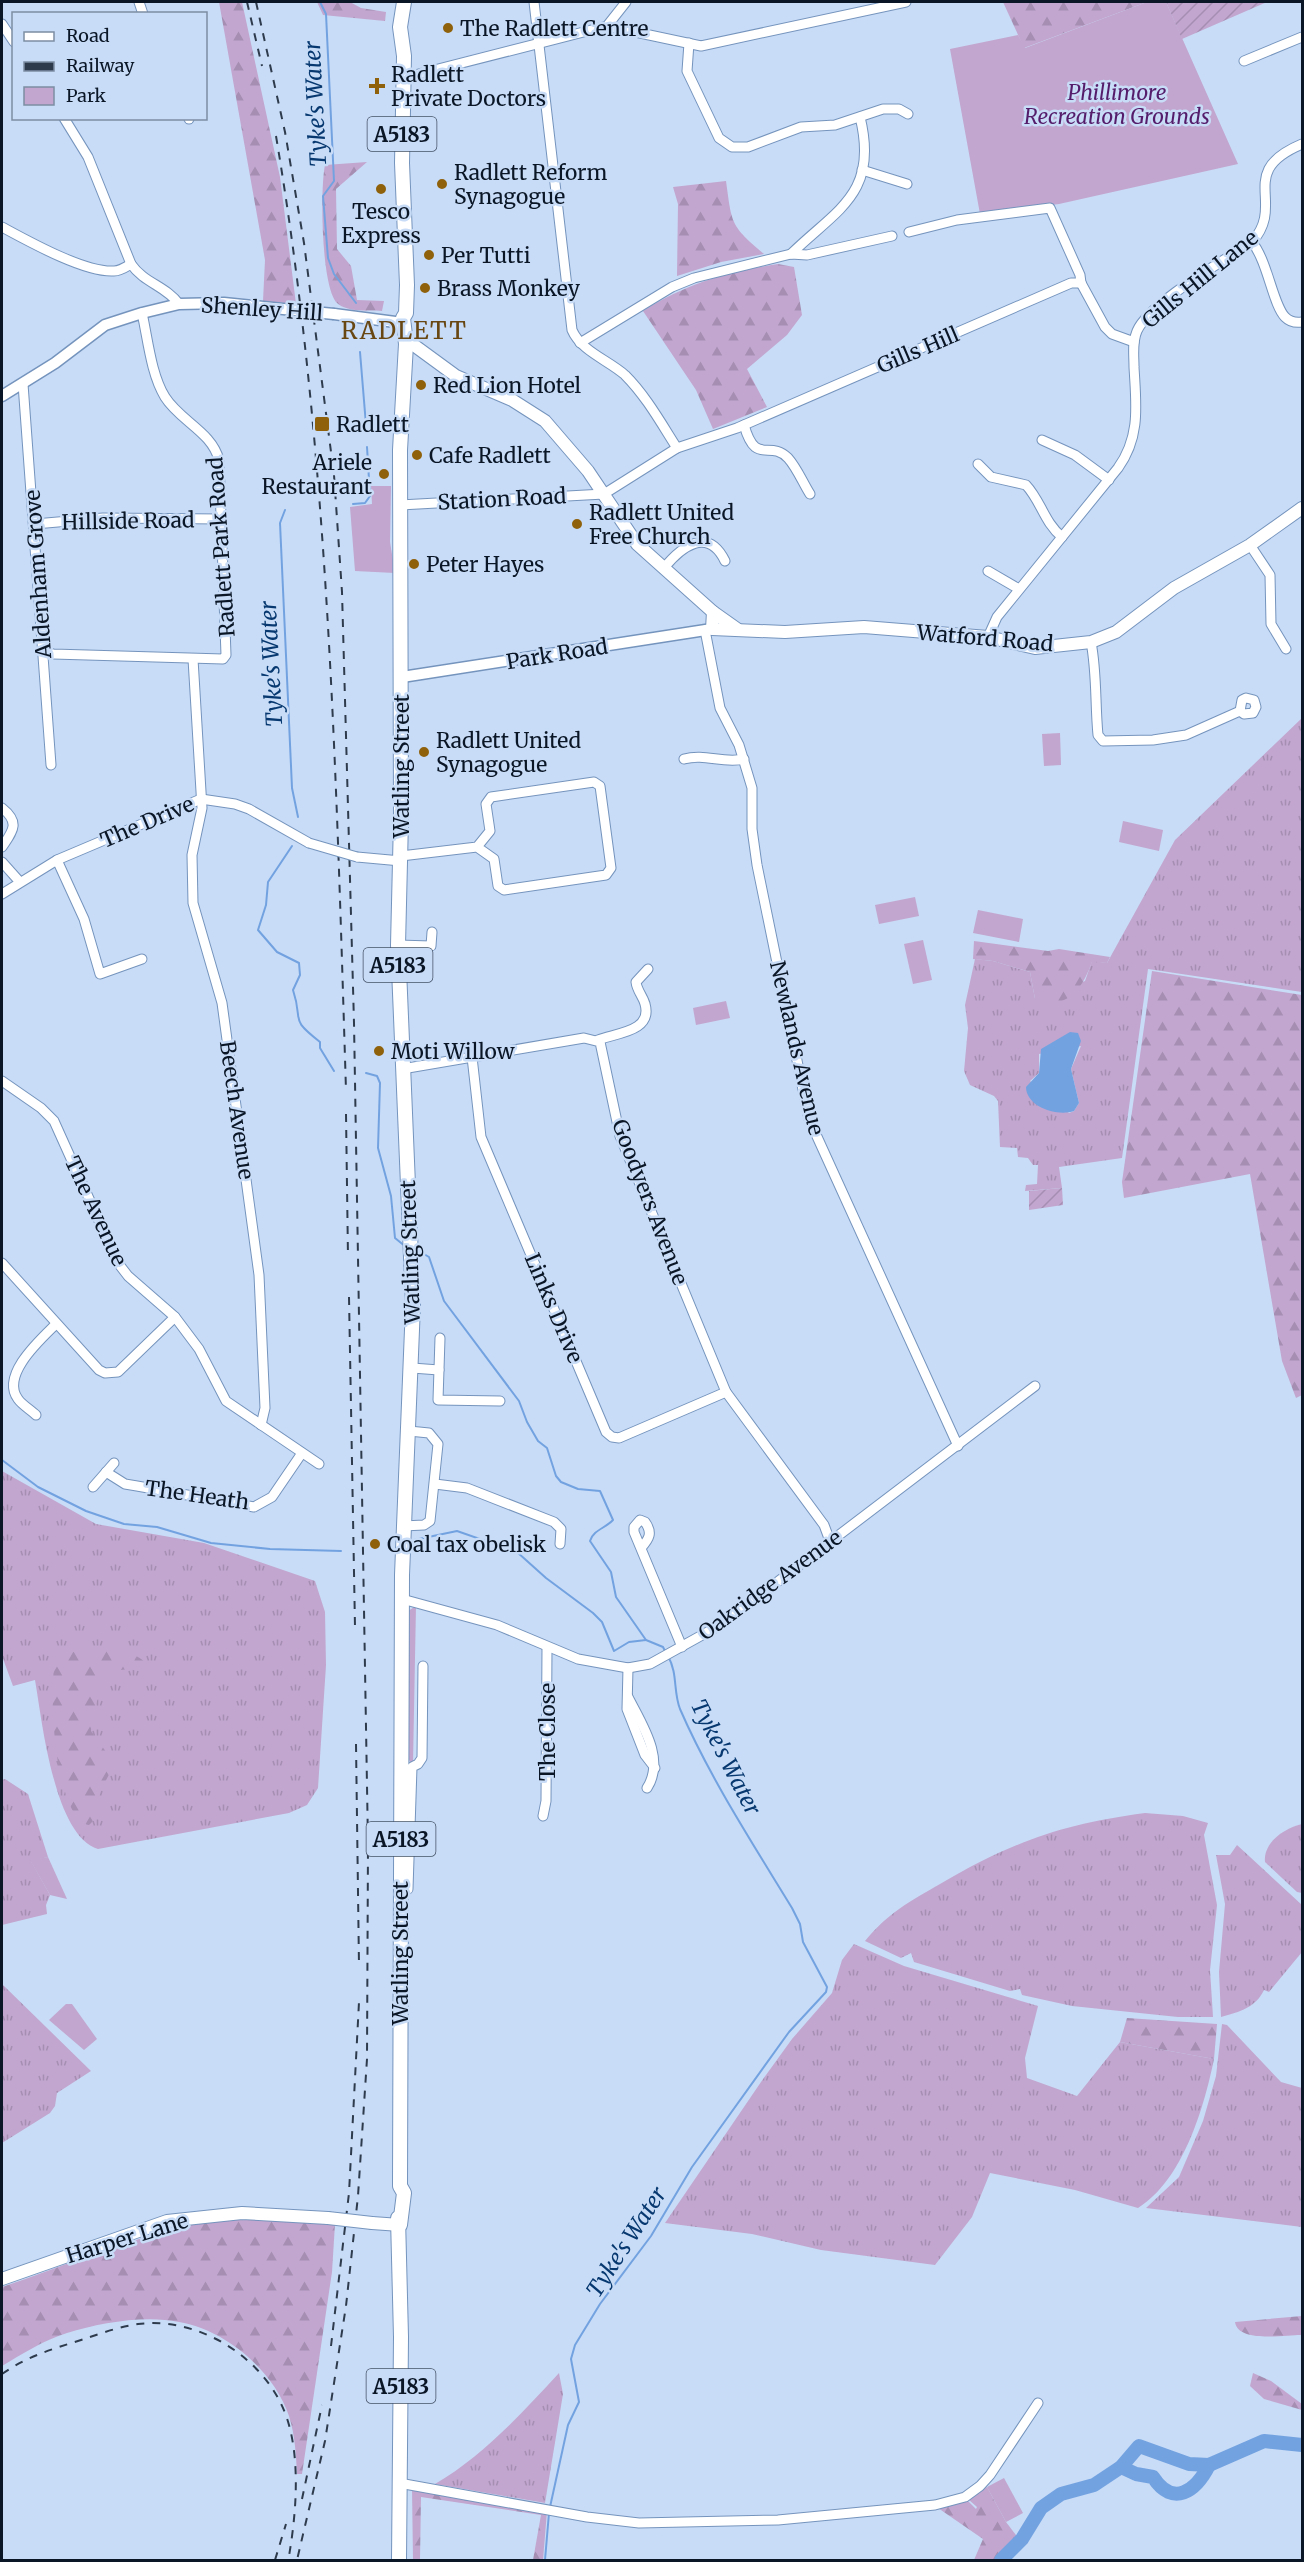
<svg xmlns="http://www.w3.org/2000/svg" width="1304" height="2562" viewBox="0 0 1304 2562" font-family="Merriweather,serif">
	<style>
		.grass { fill: url(#grass-tufts); fill-rule: evenodd }
		.forest { fill: url(#forest-firs) }
		.park { fill: #c2a6cf }
		.garden { fill: url(#garden-furrows) }
		.water { fill: #73a2e0 }
		.lines { fill: none; stroke-linecap: round; stroke-linejoin: round }
		.stream { stroke: #73a2e0; stroke-width: 2 }
		.river { stroke: #73a2e0; stroke-width: 14 }
		.minor-casing { stroke: #7594bd; stroke-width: 11 }
		.tertiary-casing { stroke: #7594bd; stroke-width: 13 }
		.secondary-casing { stroke: #7594bd; stroke-width: 14 }
		.primary-casing { stroke: #7594bd; stroke-width: 16 }
		.minor { stroke: #fff; stroke-width: 9 }
		.tertiary { stroke: #fff; stroke-width: 10 }
		.secondary { stroke: #fff; stroke-width: 12 }
		.primary { stroke: #fff; stroke-width: 14 }
		.rail { stroke: #2e3b4d; stroke-width: 2; stroke-dasharray: 8 8; stroke-linecap: butt }
		.minor-bridge-casing { stroke: #7594bd; stroke-width: 11; stroke-linecap: butt }
		.tertiary-bridge-casing { stroke: #7594bd; stroke-width: 13; stroke-linecap: butt }
		.secondary-bridge-casing { stroke: #7594bd; stroke-width: 14; stroke-linecap: butt }
		.minor-bridge { stroke: #fff; stroke-width: 9 }
		.tertiary-bridge { stroke: #fff; stroke-width: 10 }
		.secondary-bridge { stroke: #fff; stroke-width: 12 }
		.poi-dot { fill: #8f610b; stroke: #c8dcf7; stroke-width: 2 }
		.labels { text-anchor: middle; dominant-baseline: central; stroke-width: 5; stroke-linejoin: round; paint-order: stroke }
		.shield { fill: #c8dcf7; stroke: #435165; stroke-width: 1.5 }
		.shield-label { font-size: 20px; font-weight: bold; fill: #0a1626 }
		.poi-label { font-size: 21px; fill: #0a1626; stroke: #c8dcf7; text-anchor: start }
		.park-label { font-size: 21px; font-style: italic; fill: #541c6a; stroke: #c8dcf7 }
		.street-label { font-size: 21px; fill: #0a1626; stroke: #c8dcf7 }
		.water-label { font-size: 22px; font-style: italic; fill: #073970; stroke: #c8dcf7 }
		.quarter-label { font-size: 24px; letter-spacing: 1.5px; fill: #684712; stroke: #c8dcf7 }
	</style>
	<defs>
		<pattern id="grass-tufts" width="24" height="20" patternUnits="userSpaceOnUse" patternTransform="scale(1.5)"><rect width="24" height="20" fill="#c2a6cf"/><path d="M3 7l-1-3M5 7V3M7 7l1-3M15 17l-1-3M17 17v-4M19 17l1-3" fill="none" stroke="#a58eb2"/></pattern>
		<pattern id="forest-firs" width="22" height="20" patternUnits="userSpaceOnUse" patternTransform="scale(1.5)"><rect width="22" height="20" fill="#c2a6cf"/><path d="M5 1l3.5 6h-7zM16 11l3.5 6h-7z" fill="#a58eb2"/></pattern>
		<pattern id="garden-furrows" width="10" height="10" patternUnits="userSpaceOnUse" patternTransform="scale(1.5)"><rect width="10" height="10" fill="#c2a6cf"/><path d="M-1 1l2-2M0 10L10 0M9 11l2-2" fill="none" stroke="#a58eb2"/></pattern>
	</defs>
	<rect width="100%" height="100%" fill="#c8dcf7"/>
	<!-- grass -->
	<g class="grass">
		<path d="M1302 718V992L1148 969 1122 1158 1059 1167 1062 1188 1025 1191 1026 1185 1037 1184 1038 1165H1033L1028 1158 1018 1157 1017 1148 1000 1147 998 1101 994 1096 970 1085 964 1071 968 1028 965 1005 975 959 993 961 1030 972 1035 999 1085 981 1092 961 1107 963 1175 840ZM1081 1046 1071 1069 1079 1103 1074 1111 1069 1113 1030 1081 1039 1073V1054Z"/>
		<path d="M2 1471 96 1524 204 1543 315 1581 325 1612 326 1665 318 1788 307 1805 289 1813 98 1849C54 1836 42 1720 35 1680L13 1686 2 1656Z"/>
		<path d="M416 1606 413 1763H411L408 1758V1611Z"/>
		<path d="M5 1779 28 1794 48 1857 31 1861 50 1895 46 1905 47 1914 2 1925V1780Z"/>
		<path d="M1145 1813 1183 1816 1208 1823 1204 1835 1217 1905 1210 1970 1213 2017H1178L1072 2006 1022 1995 1020 1989 1010 1991 914 1962 911 1953 901 1958 865 1941C888 1913 909 1902 940 1884 1012 1842 1062 1824 1145 1813Z"/>
		<path d="M1302 1824V1893L1297 1892 1265 1862C1263 1842 1285 1828 1302 1824Z"/>
		<path d="M1237 1845 1302 1905V1952L1269 1992 1264 1990C1256 2007 1240 2012 1221 2017L1219 1972 1225 1904 1216 1855H1230Z"/>
		<path d="M854 1944 904 1966 1038 2006 1025 2058 1027 2078 1077 2096 1120 2042 1214 2059C1204 2108 1183 2180 1138 2208L1075 2190 990 2173 972 2217 935 2265 821 2250 752 2234 665 2223 761 2082 792 2039 832 1993 842 1960Z"/>
		<path d="M2 1984 91 2071 57 2093 55 2106 50 2113 2 2143Z"/>
		<path d="M1222 2024 1227 2025 1281 2082 1302 2088V2227L1146 2208 1179 2177 1203 2121 1216 2076Z"/>
		<path d="M559 2373 563 2394 545 2503 435 2484C483 2456 522 2413 559 2373Z"/>
	</g>
	<!-- forest -->
	<g class="forest">
		<path d="M219 2H242L280 177 296 304 263 301 265 260Z"/>
		<path d="M317 2H350L361 8 386 12 385 21 323 15Z"/>
		<path d="M1003 2H1147L1024 48Z"/>
		<path d="M367 162 336 189 337 249 351 266 357 300 384 301 382 311C369 310 348 313 337 303 321 287 320 188 325 165Z"/>
		<path d="M726 181C732 224 730 225 764 254L721 262 677 276 678 204 673 187Z"/>
		<path d="M778 264 794 267 802 315 787 335 747 369 767 407 713 429 696 390 643 311C688 283 727 272 778 264Z"/>
		<path d="M974 941 1048 951 1059 949 1110 957 1107 963 1092 962C1082 989 1068 1011 1035 999L1030 972 993 961 973 959Z"/>
		<path d="M1152 971 1302 995V1395L1296 1398 1282 1361 1250 1174 1124 1198 1122 1182Z"/>
		<path d="M70 1652C95 1652 137 1644 150 1669 131 1674 130 1664 107 1675L92 1714 91 1731 114 1763C107 1783 93 1795 97 1817L89 1825C55 1820 47 1688 56 1659Z"/>
		<path d="M1127 2018 1217 2024 1214 2059 1120 2042Z"/>
		<path d="M274 2218 335 2224 332 2272 302 2474H297C296 2454 295 2435 289 2416 274 2371 226 2330 179 2322 144 2315 100 2323 67 2333 44 2340 22 2354 2 2366V2287C64 2266 127 2239 191 2225 218 2219 246 2219 274 2218Z"/>
		<path d="M1302 2316V2342L1301 2335C1283 2335 1238 2343 1235 2322Z"/>
		<path d="M1253 2373 1271 2381 1302 2404V2410L1264 2399 1250 2386Z"/>
		<path d="M987 2487 1006 2522 1019 2539 997 2560H974L983 2539 938 2508 965 2498 976 2509 977 2507 969 2500Z"/>
		<path d="M412 2488 547 2511 543 2560H533L541 2515 421 2497 420 2560H413Z"/>
	</g>
	<!-- park -->
	<g class="park">
		<path d="M1147 2H1166L1238 164 1059 204 980 214 950 49 1018 35 1025 48Z"/>
		<path d="M371 486H391L390 542 395 573 355 571 350 507 372 504Z"/>
		<path d="M1060 733 1061 765 1044 766 1042 734Z"/>
		<path d="M1123 821 1163 830 1159 851 1119 842Z"/>
		<path d="M915 897 919 916 879 924 875 905Z"/>
		<path d="M978 910 1023 919 1019 942 973 933Z"/>
		<path d="M923 940 932 980 913 984 904 944Z"/>
		<path d="M726 1001 730 1018 696 1025 693 1008Z"/>
		<path d="M48 1857 67 1899 50 1895 30 1860Z"/>
		<path d="M66 2004H72L97 2039 84 2050 49 2020Z"/>
		<path d="M1004 2478 1023 2513 1006 2522 987 2487Z"/>
	</g>
	<!-- garden -->
	<g class="garden">
		<path d="M1166 2H1267L1182 39Z"/>
		<path d="M1062 1188 1063 1205 1029 1210V1191Z"/>
	</g>
	<!-- water -->
	<path class="water" d="M1070 1032 1078 1033 1081 1041 1071 1069 1079 1103 1074 1111C1058 1117 1026 1107 1026 1087L1039 1073 1041 1049Z"/>
	<g class="lines">
		<!-- stream -->
		<g class="stream">
			<path d="M320 2 326 14 334 181 323 196 328 258 334 274 356 303"/>
			<path d="M360 352 366 425"/>
			<path d="M353 504 365 503 370 496 367 447"/>
			<path d="M285 510 280 523 292 788 298 817"/>
			<path d="M292 846 268 882 266 905 258 930 277 952 299 963 300 975 293 990C304 1023 288 1017 320 1042V1048L334 1071"/>
			<path d="M366 1073 377 1076 380 1083 378 1148 391 1196 395 1238 406 1247"/>
			<path d="M417 1250 429 1257 444 1301 519 1401 527 1422 538 1441 547 1448 556 1476 561 1482 578 1489 600 1491 613 1520C606 1528 593 1530 590 1541L611 1572 616 1597 646 1640 663 1647 665 1651"/>
			<path d="M2 1460 38 1487 86 1511 124 1524 157 1527 211 1543 270 1549 341 1551"/>
			<path d="M414 1540 457 1531 517 1552 546 1578 593 1613 602 1622 614 1651 629 1642 646 1640"/>
			<path d="M550 2507 568 2425 579 2402 571 2359 575 2345 600 2304 651 2236 692 2167 789 2032 826 1992 827 1987 803 1942 800 1924 792 1908C753 1844 710 1778 680 1709 673 1691 678 1674 668 1656"/>
			<path d="M545 2560 549 2513"/>
		</g>
		<!-- river -->
		<g class="river">
			<path d="M1121 2467 1136 2474 1153 2477C1173 2508 1196 2491 1209 2465"/>
			<path d="M1001 2560 1022 2539 1041 2508 1061 2494 1094 2485 1121 2467 1139 2446 1189 2464 1209 2465 1264 2441 1302 2445"/>
		</g>
		<!-- minor casing -->
		<g class="minor-casing">
			<g id="minor">
				<path d="M139 2 143 14"/>
				<path d="M534 2 572 330C581 351 608 360 625 375 646 396 661 423 677 448"/>
				<path d="M2 24 14 42"/>
				<path d="M607 26 701 46 906 2"/>
				<path d="M689 43 687 71 719 138 732 147H748L801 127 835 125 883 109H899L908 114"/>
				<path d="M1244 61 1302 37"/>
				<path d="M403 78 607 26 626 2"/>
				<path d="M64 118 88 157 131 264C144 283 166 286 179 304"/>
				<path d="M189 118V119"/>
				<path d="M862 170 907 184"/>
				<path d="M2 227C28 241 85 273 114 271 120 271 126 267 131 264"/>
				<path d="M909 232 957 220 1050 208 1080 275 1081 283"/>
				<path d="M1252 242C1268 262 1273 305 1285 317 1290 322 1296 323 1302 322"/>
				<path d="M791 254C837 209 879 194 860 117"/>
				<path d="M1081 283 1105 327 1112 334 1134 342"/>
				<path d="M580 343 672 287 694 278 791 254 807 255 892 236"/>
				<path d="M23 384 51 765"/>
				<path d="M744 425C756 467 769 439 788 458 797 468 803 483 810 494"/>
				<path d="M1042 440 1075 455 1109 480"/>
				<path d="M978 464 991 477 1026 485C1041 501 1044 522 1062 537"/>
				<path d="M400 505 604 494 677 448 737 428 1071 283H1081"/>
				<path d="M35 524 103 518 222 519"/>
				<path d="M1250 545 1270 575 1271 624 1286 649"/>
				<path d="M664 568C681 547 708 526 725 561"/>
				<path d="M988 571 1019 589"/>
				<path d="M705 630 720 708 739 745 752 788V829L757 865 809 1119 958 1446"/>
				<path d="M988 637 997 617 1118 468C1141 436 1136 404 1134 367 1134 355 1132 342 1137 331 1149 303 1225 260 1252 242 1287 203 1235 172 1302 144"/>
				<path d="M1091 642C1097 673 1095 704 1098 735L1103 741 1153 740 1186 735 1240 711 1242 700 1246 698 1254 700 1256 707 1253 713 1244 714 1240 711"/>
				<path d="M44 651 53 654 223 659 226 655 219 460C212 432 180 421 165 397 151 374 148 340 142 313"/>
				<path d="M193 659 202 808 192 855 193 903 222 1003 259 1275 265 1408 261 1425"/>
				<path d="M684 759C705 753 723 764 744 759"/>
				<path d="M2 808C21 823 12 832 2 847"/>
				<path d="M401 856 477 847 490 831 486 804 491 797 594 782 600 786 611 868 606 875 504 890 498 886 494 859 477 847"/>
				<path d="M357 857 401 861"/>
				<path d="M57 860 84 919 100 974 142 959"/>
				<path d="M2 862 19 881"/>
				<path d="M2 894 57 860 201 799 235 804 249 809 309 843"/>
				<path d="M398 945 431 946 432 932"/>
				<path d="M598 1040C615 1033 653 1032 645 1004 643 996 637 991 636 982L648 969"/>
				<path d="M472 1057 481 1137 606 1432 612 1437 619 1438 726 1392"/>
				<path d="M402 1069 584 1038 600 1042 620 1136 726 1392 824 1525 830 1541"/>
				<path d="M2 1081 41 1108 54 1121 118 1263 128 1276 175 1317 199 1349 226 1401 319 1464"/>
				<path d="M2 1263 99 1370 105 1373 118 1372 175 1317"/>
				<path d="M440 1338 438 1400 500 1401"/>
				<path d="M412 1368 439 1370"/>
				<path d="M36 1415C31 1410 22 1405 18 1399 0 1375 41 1339 56 1324"/>
				<path d="M106 1472 125 1484 137 1486 254 1507 272 1497 302 1453"/>
				<path d="M435 1484 467 1488 554 1522 561 1529 560 1544"/>
				<path d="M93 1487 114 1463"/>
				<path d="M403 1526 424 1525 430 1521 438 1444 429 1433 409 1431"/>
				<path d="M641 1548C649 1539 653 1533 645 1522L640 1520 634 1527V1532L682 1647"/>
				<path d="M402 1599 497 1625 578 1659 628 1668 650 1664 722 1624 1035 1386"/>
				<path d="M628 1668 627 1709 645 1755 655 1768"/>
				<path d="M628 1697C641 1723 666 1759 647 1788"/>
				<path d="M543 1816 546 1801 547 1648"/>
				<path d="M400 1889H408L412 1767 418 1764 422 1758 423 1666"/>
				<path d="M399 2483 587 2517 639 2523 778 2520 935 2505 965 2497 980 2486 990 2475 1038 2403"/>
			</g>
		</g>
		<!-- tertiary casing -->
		<g class="tertiary-casing">
			<g id="tertiary">
				<path d="M334 314 403 323"/>
				<path d="M2 396 55 363 105 325 142 313 179 304 224 303 293 310"/>
				<path d="M402 677 712 629"/>
			</g>
		</g>
		<!-- secondary casing -->
		<g class="secondary-casing">
			<g id="secondary">
				<path d="M406 344 415 346 456 376 512 400 545 421 588 471 637 544 713 612 737 629"/>
				<path d="M713 612 712 629 785 632 864 627 988 637 1035 648 1091 642 1116 632 1174 588 1250 545 1302 508"/>
				<path d="M372 2223 400 2225"/>
				<path d="M2 2279 167 2221 242 2213 328 2218"/>
			</g>
		</g>
		<!-- primary casing -->
		<g class="primary-casing">
			<g id="primary">
				<path d="M398 2218 401 2337 399 2560"/>
				<path d="M400 2225 404 2193 400 2186 402 1575 413 1305 398 945 401 820 400 450 406 344 403 318 406 313 407 285 402 163 404 56 400 27 404 2"/>
			</g>
		</g>
		<!-- minor -->
		<use href="#minor" class="minor"/>
		<!-- tertiary -->
		<use href="#tertiary" class="tertiary"/>
		<!-- secondary -->
		<use href="#secondary" class="secondary"/>
		<!-- primary -->
		<use href="#primary" class="primary"/>
		<!-- rail -->
		<g class="rail">
			<path d="M247 2 262 66"/>
			<path d="M256 2 285 132 304 243 334 475 342 592 354 1023 368 1844 367 2059 358 2196 346 2306 325 2441 297 2560"/>
			<path d="M276 136C329 451 336 772 346 1090"/>
			<path d="M346 1114 348 1258"/>
			<path d="M349 1297 355 1627"/>
			<path d="M356 1744 359 1966"/>
			<path d="M331 2346 349 2193 359 2002"/>
			<path d="M2 2374C26 2357 52 2349 81 2340 99 2334 118 2327 138 2324 202 2316 272 2362 289 2425 300 2465 296 2515 289 2556"/>
			<path d="M302 2499 322 2405"/>
			<path d="M275 2560 286 2524"/>
		</g>
		<!-- minor-bridge casing -->
		<g class="minor-bridge-casing">
			<path id="minor-bridge" d="M309 843 357 857"/>
		</g>
		<!-- tertiary-bridge casing -->
		<g class="tertiary-bridge-casing">
			<path id="tertiary-bridge" d="M293 310 334 314"/>
		</g>
		<!-- secondary-bridge casing -->
		<g class="secondary-bridge-casing">
			<path id="secondary-bridge" d="M328 2218 372 2223"/>
		</g>
		<!-- minor-bridge -->
		<use href="#minor-bridge" class="minor-bridge"/>
		<!-- tertiary-bridge -->
		<use href="#tertiary-bridge" class="tertiary-bridge"/>
		<!-- secondary-bridge -->
		<use href="#secondary-bridge" class="secondary-bridge"/>
	</g>
	<!-- markers -->
	<g class="poi-dot">
		<circle cx="448" cy="28" r="6"/>
		<path d="M374 77h6v6h6v6h-6v6h-6v-6h-6v-6h6z"/>
		<circle cx="442" cy="184" r="6"/>
		<circle cx="381" cy="189" r="6"/>
		<circle cx="429" cy="255" r="6"/>
		<circle cx="425" cy="288" r="6"/>
		<circle cx="421" cy="385" r="6"/>
		<rect x="314" y="416" width="16" height="16" rx="3"/>
		<circle cx="417" cy="455" r="6"/>
		<circle cx="384" cy="474" r="6"/>
		<circle cx="577" cy="524" r="6"/>
		<circle cx="414" cy="564" r="6"/>
		<circle cx="424" cy="752" r="6"/>
		<circle cx="379" cy="1051" r="6"/>
		<circle cx="375" cy="1544" r="6"/>
	</g>
	<g class="labels">
		<!-- shield labels -->
		<g class="shield">
			<rect x="367.5" y="117" width="69" height="34" rx="4.5"/>
			<rect x="363.5" y="948" width="69" height="34" rx="4.5"/>
			<rect x="366.5" y="1822" width="69" height="34" rx="4.5"/>
			<rect x="366.5" y="2369" width="69" height="34" rx="4.5"/>
		</g>
		<g class="shield-label">
			<text x="402" y="134">A5183</text>
			<text x="398" y="965">A5183</text>
			<text x="401" y="1839">A5183</text>
			<text x="401" y="2386">A5183</text>
		</g>
		<!-- poi labels -->
		<g class="poi-label">
			<text x="460" y="28">The Radlett Centre</text>
			<text x="391" y="74">Radlett<tspan x="391" dy="24">Private Doctors</tspan></text>
			<text x="454" y="172">Radlett Reform<tspan x="454" dy="24">Synagogue</tspan></text>
			<text x="381" y="211" text-anchor="middle">Tesco<tspan x="381" dy="24">Express</tspan></text>
			<text x="441" y="255">Per Tutti</text>
			<text x="437" y="288">Brass Monkey</text>
			<text x="433" y="385">Red Lion Hotel</text>
			<text x="336" y="424">Radlett</text>
			<text x="429" y="455">Cafe Radlett</text>
			<text x="372" y="462" text-anchor="end">Ariele<tspan x="372" dy="24">Restaurant</tspan></text>
			<text x="589" y="512">Radlett United<tspan x="589" dy="24">Free Church</tspan></text>
			<text x="426" y="564">Peter Hayes</text>
			<text x="436" y="740">Radlett United<tspan x="436" dy="24">Synagogue</tspan></text>
			<text x="391" y="1051">Moti Willow</text>
			<text x="387" y="1544">Coal tax obelisk</text>
		</g>
		<!-- park labels -->
		<g class="park-label">
			<text x="1117" y="92">Phillimore<tspan x="1117" dy="24">Recreation Grounds</tspan></text>
		</g>
		<!-- street labels -->
		<g class="street-label">
			<text transform="translate(1200 279) rotate(-39)">Gills Hill Lane</text>
			<text transform="translate(262 309) rotate(4)">Shenley Hill</text>
			<text transform="translate(918 350) rotate(-23)">Gills Hill</text>
			<text transform="translate(502 499) rotate(-3)">Station Road</text>
			<text transform="translate(128 521) rotate(-1)">Hillside Road</text>
			<text transform="translate(221 547) rotate(-94)">Radlett Park Road</text>
			<text transform="translate(38 574) rotate(-94)">Aldenham Grove</text>
			<text transform="translate(985 638) rotate(5)">Watford Road</text>
			<text transform="translate(557 654) rotate(-9)">Park Road</text>
			<text transform="translate(401 766) rotate(-90)">Watling Street</text>
			<text transform="translate(147 822) rotate(-23)">The Drive</text>
			<text transform="translate(797 1048) rotate(77)">Newlands Avenue</text>
			<text transform="translate(237 1110) rotate(82)">Beech Avenue</text>
			<text transform="translate(650 1202) rotate(69)">Goodyers Avenue</text>
			<text transform="translate(96 1211) rotate(65)">The Avenue</text>
			<text transform="translate(410 1252) rotate(-92)">Watling Street</text>
			<text transform="translate(554 1308) rotate(67)">Links Drive</text>
			<text transform="translate(197 1495) rotate(8)">The Heath</text>
			<text transform="translate(770 1585) rotate(-36)">Oakridge Avenue</text>
			<text transform="translate(547 1732) rotate(-90)">The Close</text>
			<text transform="translate(400 1953) rotate(-90)">Watling Street</text>
			<text transform="translate(127 2238) rotate(-17)">Harper Lane</text>
		</g>
		<!-- water labels -->
		<g class="water-label">
			<text transform="translate(315 104) rotate(-93)">Tyke's Water</text>
			<text transform="translate(271 664) rotate(-93)">Tyke's Water</text>
			<text transform="translate(726 1757) rotate(63)">Tyke's Water</text>
			<text transform="translate(626 2242) rotate(-57)">Tyke's Water</text>
		</g>
		<!-- quarter labels -->
		<g class="quarter-label">
			<text x="404" y="330">RADLETT</text>
		</g>
	</g>
	<!-- border -->
	<rect width="1304" height="2562" fill="none" stroke="#0a1626" stroke-width="6"/>
	<!-- legend -->
	<rect x="12" y="12" width="195" height="108" fill="#c8dcf7" stroke="#7c8da3" stroke-width="1.5"/>
	<rect x="24" y="32" width="30" height="9" fill="#ffffff" stroke="#7c8da3" stroke-width="1.5"/>
	<text x="66" y="42" font-size="18" fill="#0a1626">Road</text>
	<rect x="24" y="62" width="30" height="9" fill="#2e3b4d" stroke="#7c8da3" stroke-width="1.5"/>
	<text x="66" y="72" font-size="18" fill="#0a1626">Railway</text>
	<rect x="24" y="87" width="30" height="18" fill="#c2a6cf" stroke="#7c8da3" stroke-width="1.5"/>
	<text x="66" y="102" font-size="18" fill="#0a1626">Park</text>
</svg>
